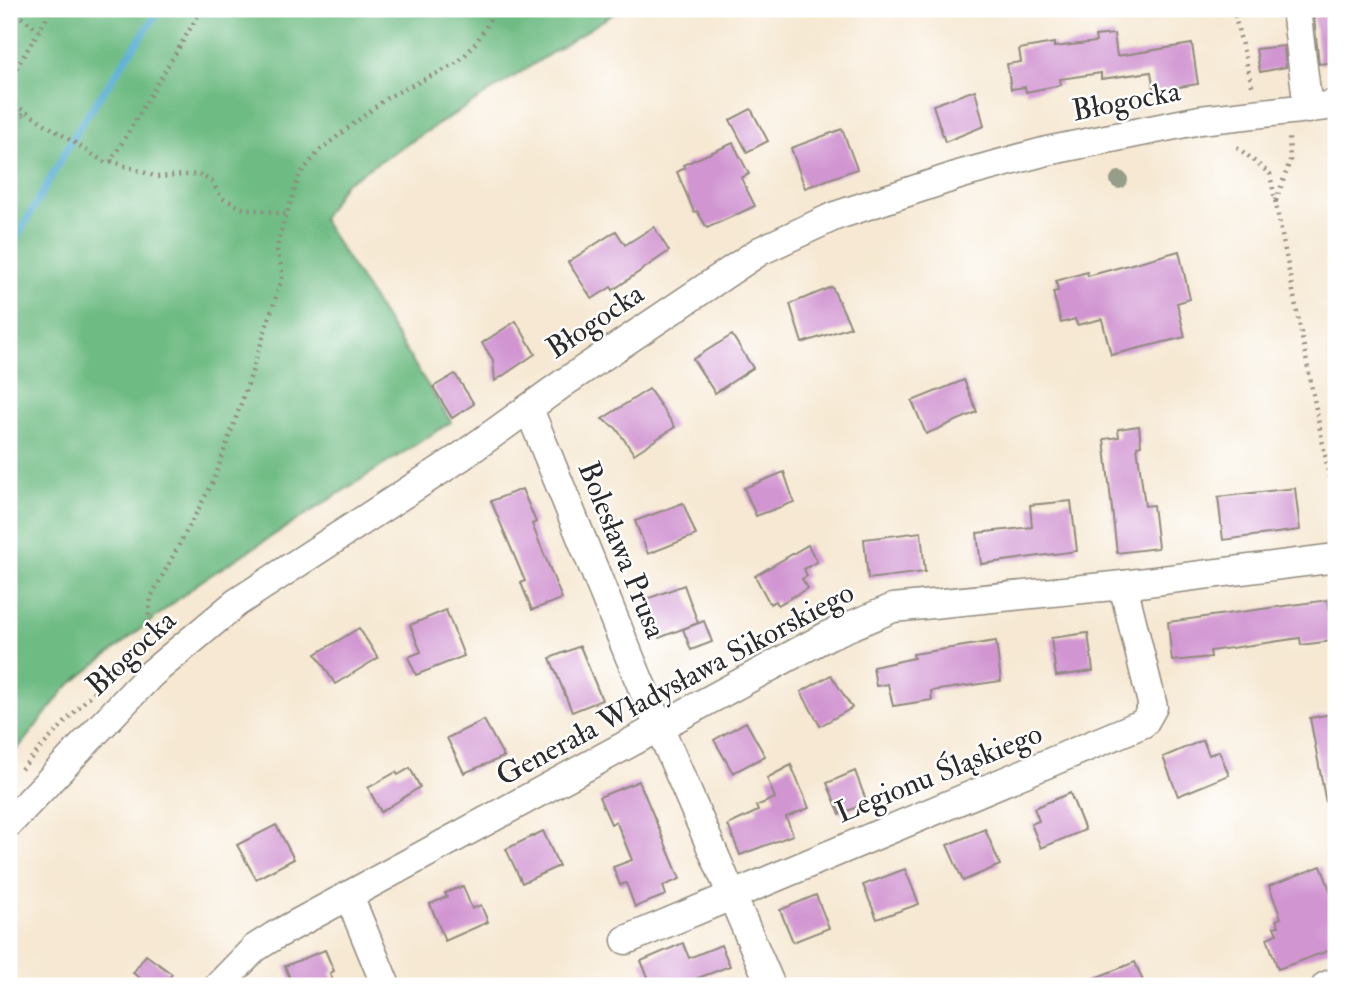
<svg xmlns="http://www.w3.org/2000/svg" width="1345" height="995" viewBox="0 0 1345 995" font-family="'IM FELL Double Pica',serif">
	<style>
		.forest { fill: #6ebb83; stroke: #4c7357; stroke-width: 2 }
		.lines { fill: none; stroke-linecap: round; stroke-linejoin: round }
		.stream { stroke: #59aed5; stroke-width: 7 }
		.building { fill: #d195d1 }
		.minor-casing { stroke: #908a7e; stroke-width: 31 }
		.path { stroke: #908a7e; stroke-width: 4.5; stroke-dasharray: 2 5; stroke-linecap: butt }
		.minor { stroke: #fff; stroke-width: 28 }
		.tree { fill: #969d89 }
		.labels { text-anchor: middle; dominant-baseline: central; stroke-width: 5; stroke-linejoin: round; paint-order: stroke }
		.street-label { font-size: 30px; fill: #2b2b2b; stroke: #fff }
	</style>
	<rect width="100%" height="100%" fill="#fff"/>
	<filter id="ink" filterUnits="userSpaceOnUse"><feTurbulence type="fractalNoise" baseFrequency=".0143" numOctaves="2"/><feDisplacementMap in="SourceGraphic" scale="14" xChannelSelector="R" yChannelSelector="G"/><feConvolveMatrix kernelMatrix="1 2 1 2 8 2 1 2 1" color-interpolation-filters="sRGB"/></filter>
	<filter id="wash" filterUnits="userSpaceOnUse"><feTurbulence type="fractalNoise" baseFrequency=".00686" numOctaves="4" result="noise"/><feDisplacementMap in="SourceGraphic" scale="28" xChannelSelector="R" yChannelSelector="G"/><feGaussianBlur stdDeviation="1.57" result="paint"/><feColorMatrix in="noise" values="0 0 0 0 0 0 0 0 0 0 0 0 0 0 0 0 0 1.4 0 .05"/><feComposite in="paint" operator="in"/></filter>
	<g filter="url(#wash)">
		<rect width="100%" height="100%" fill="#f6e8d2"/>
		<!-- forest -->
		<path class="forest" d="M9 9H621L344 184 322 219 451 422 200 582 66 688 9 760Z"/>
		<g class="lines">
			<!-- stream -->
			<path class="stream" d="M9 252 78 129 160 9"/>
		</g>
		<g id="blocks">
			<!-- building -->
			<g class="building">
				<path d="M1313 9H1336V62L1319 64Z"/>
				<path d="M1114 34 1117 56 1192 44 1198 84 1154 91 1151 72 1101 79V73L1060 79 1061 85 1026 92 1025 87 1011 89 1007 64 1021 62 1019 49 1054 43V47L1096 42 1095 36Z"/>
				<path d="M1284 46 1286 67 1260 72 1256 49Z"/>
				<path d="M975 90 984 126 945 142 933 105Z"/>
				<path d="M751 109 768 141 747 152 730 120Z"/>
				<path d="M842 129 857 169 805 188 791 148Z"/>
				<path d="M733 143 749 174 741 178 755 206 707 228 697 211 694 212 677 172 685 168 683 165Z"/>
				<path d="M654 227 669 251 613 290 611 287 592 299 568 262 616 231 625 245Z"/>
				<path d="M1179 251 1190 299 1177 303 1185 337 1111 355 1102 319 1077 325 1075 319 1061 323 1053 292 1058 291 1056 281 1087 272 1088 276Z"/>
				<path d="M832 287 851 327 802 343 790 304Z"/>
				<path d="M516 321 535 354 495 381 493 360 482 343Z"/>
				<path d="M732 335 753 368 715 393 693 359Z"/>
				<path d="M455 374 474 404 452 418 433 387Z"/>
				<path d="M964 380 977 412 926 434 912 401Z"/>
				<path d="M649 389 675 427 634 454 616 428 602 419Z"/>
				<path d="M1139 426 1141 445 1137 446 1145 506 1153 505 1158 548 1117 553 1104 439 1119 437 1118 429Z"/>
				<path d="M784 472 794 502 756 516 744 488Z"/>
				<path d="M1295 488 1300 530 1223 540 1218 497Z"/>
				<path d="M522 489 536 522 532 524 562 599 532 610 521 583 525 581 491 501Z"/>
				<path d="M1071 501 1077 551 981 564 977 533 1032 527 1030 505Z"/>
				<path d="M683 503 696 535 648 554 635 521Z"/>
				<path d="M921 532 925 572 868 579 864 539Z"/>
				<path d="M808 545 817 562 804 569 807 576 802 579 808 588 778 605 776 601 770 604 755 576Z"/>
				<path d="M684 585 698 623 659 638 644 600Z"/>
				<path d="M1328 600 1330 611H1336V638L1332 641 1301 645 1300 638 1210 651 1211 657 1172 661 1168 622Z"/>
				<path d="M446 610 464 656 416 675 408 657 421 652 410 625Z"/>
				<path d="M704 621 712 642 691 650 683 629Z"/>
				<path d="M359 628 378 658 335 684 316 654Z"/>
				<path d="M1088 633 1093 671 1056 676 1051 638Z"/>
				<path d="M996 641 1001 681 931 691 932 700 893 706 888 684 876 686 873 667 914 658 913 654Z"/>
				<path d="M580 646 602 700 572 712 550 658Z"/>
				<path d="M831 675 852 708 820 726 801 692Z"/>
				<path d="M1336 713V802L1326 803 1310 718Z"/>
				<path d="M484 720 504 757 464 773 447 738Z"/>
				<path d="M746 722 765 756 733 773 714 740Z"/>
				<path d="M1203 740 1209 755 1219 751 1229 775 1178 796 1163 757Z"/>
				<path d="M791 765 809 808 786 817 793 835 740 855 728 825 758 811 756 806 775 798 767 778Z"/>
				<path d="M410 768 420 787 381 812 368 788 396 772 398 775Z"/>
				<path d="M855 771 867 803 840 814 827 783Z"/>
				<path d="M639 781 680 879 663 886 666 895 635 907 626 883 620 885 613 867 632 860 616 821 611 824 599 797Z"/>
				<path d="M1070 793 1085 830 1041 848 1031 824 1039 821 1034 808Z"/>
				<path d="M276 825 294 859 256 879 237 845Z"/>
				<path d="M985 829 1000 865 963 881 947 845Z"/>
				<path d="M543 831 559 866 522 883 506 849Z"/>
				<path d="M1321 866 1336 906V948L1278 969 1267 938 1277 934 1274 927 1279 926 1276 920 1281 918 1269 886Z"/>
				<path d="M905 869 919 904 877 919 863 885Z"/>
				<path d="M463 886 472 909 481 905 488 922 445 941 430 904 447 897 445 893Z"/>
				<path d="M816 895 829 928 793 942 780 910Z"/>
				<path d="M683 943 689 958 721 945 730 966 677 986H652L641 961Z"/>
				<path d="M325 950 334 971 330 973 335 986H293L285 966Z"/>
				<path d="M146 955 172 974 163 986H151L133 973Z"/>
				<path d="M1135 962 1145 986H1077V985Z"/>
			</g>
		</g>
	</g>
	<g filter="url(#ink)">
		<use href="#blocks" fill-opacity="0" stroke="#908a7e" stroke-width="2"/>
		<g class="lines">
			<!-- minor casing -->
			<g class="minor-casing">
				<g id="minor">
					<path d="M1296 9 1308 109"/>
					<path d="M529 409 639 680 771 986"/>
					<path d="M9 823 151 674 236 603 462 456 565 382 760 251 835 216 962 174 1047 151 1200 120 1336 105"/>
					<path d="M349 896 386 986"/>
					<path d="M626 940 1144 723 1153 707 1123 585"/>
					<path d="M218 986 255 948 274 936 829 635 893 608 1123 585 1336 558"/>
					<path d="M1326 986 1336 982"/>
				</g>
			</g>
			<!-- path -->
			<g class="path">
				<path d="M10 9 39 30"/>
				<path d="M1233 9 1253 89"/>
				<path d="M9 80 52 9"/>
				<path d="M9 101 106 163 111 161 202 9"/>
				<path d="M9 120 27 113"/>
				<path d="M1237 147 1270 174 1336 511"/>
				<path d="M111 161 157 177 199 174 212 182 222 198 242 208 286 214"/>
				<path d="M1276 201 1290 161 1289 135"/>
				<path d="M21 769 146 636 151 597 213 482 247 387 283 275 277 250 279 237 300 174 320 150 388 97 454 65C474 49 484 32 495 9"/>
			</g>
			<!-- minor -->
			<use href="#minor" class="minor"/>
		</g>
		<!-- trees -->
		<circle class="tree" cx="1119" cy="180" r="9"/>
	</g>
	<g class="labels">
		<!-- street labels -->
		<g class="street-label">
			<text transform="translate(1126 101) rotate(-11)">Błogocka</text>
			<text transform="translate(595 321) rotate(-34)">Błogocka</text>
			<text transform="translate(622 550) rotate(68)">Bolesława Prusa</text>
			<text transform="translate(131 653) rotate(-43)">Błogocka</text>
			<text transform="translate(675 684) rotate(-28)">Generała Władysława Sikorskiego</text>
			<text transform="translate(939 773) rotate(-22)">Legionu Śląskiego</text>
		</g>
	</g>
	<!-- margin -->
	<rect width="1345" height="995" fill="none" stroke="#fff" stroke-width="35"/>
</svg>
